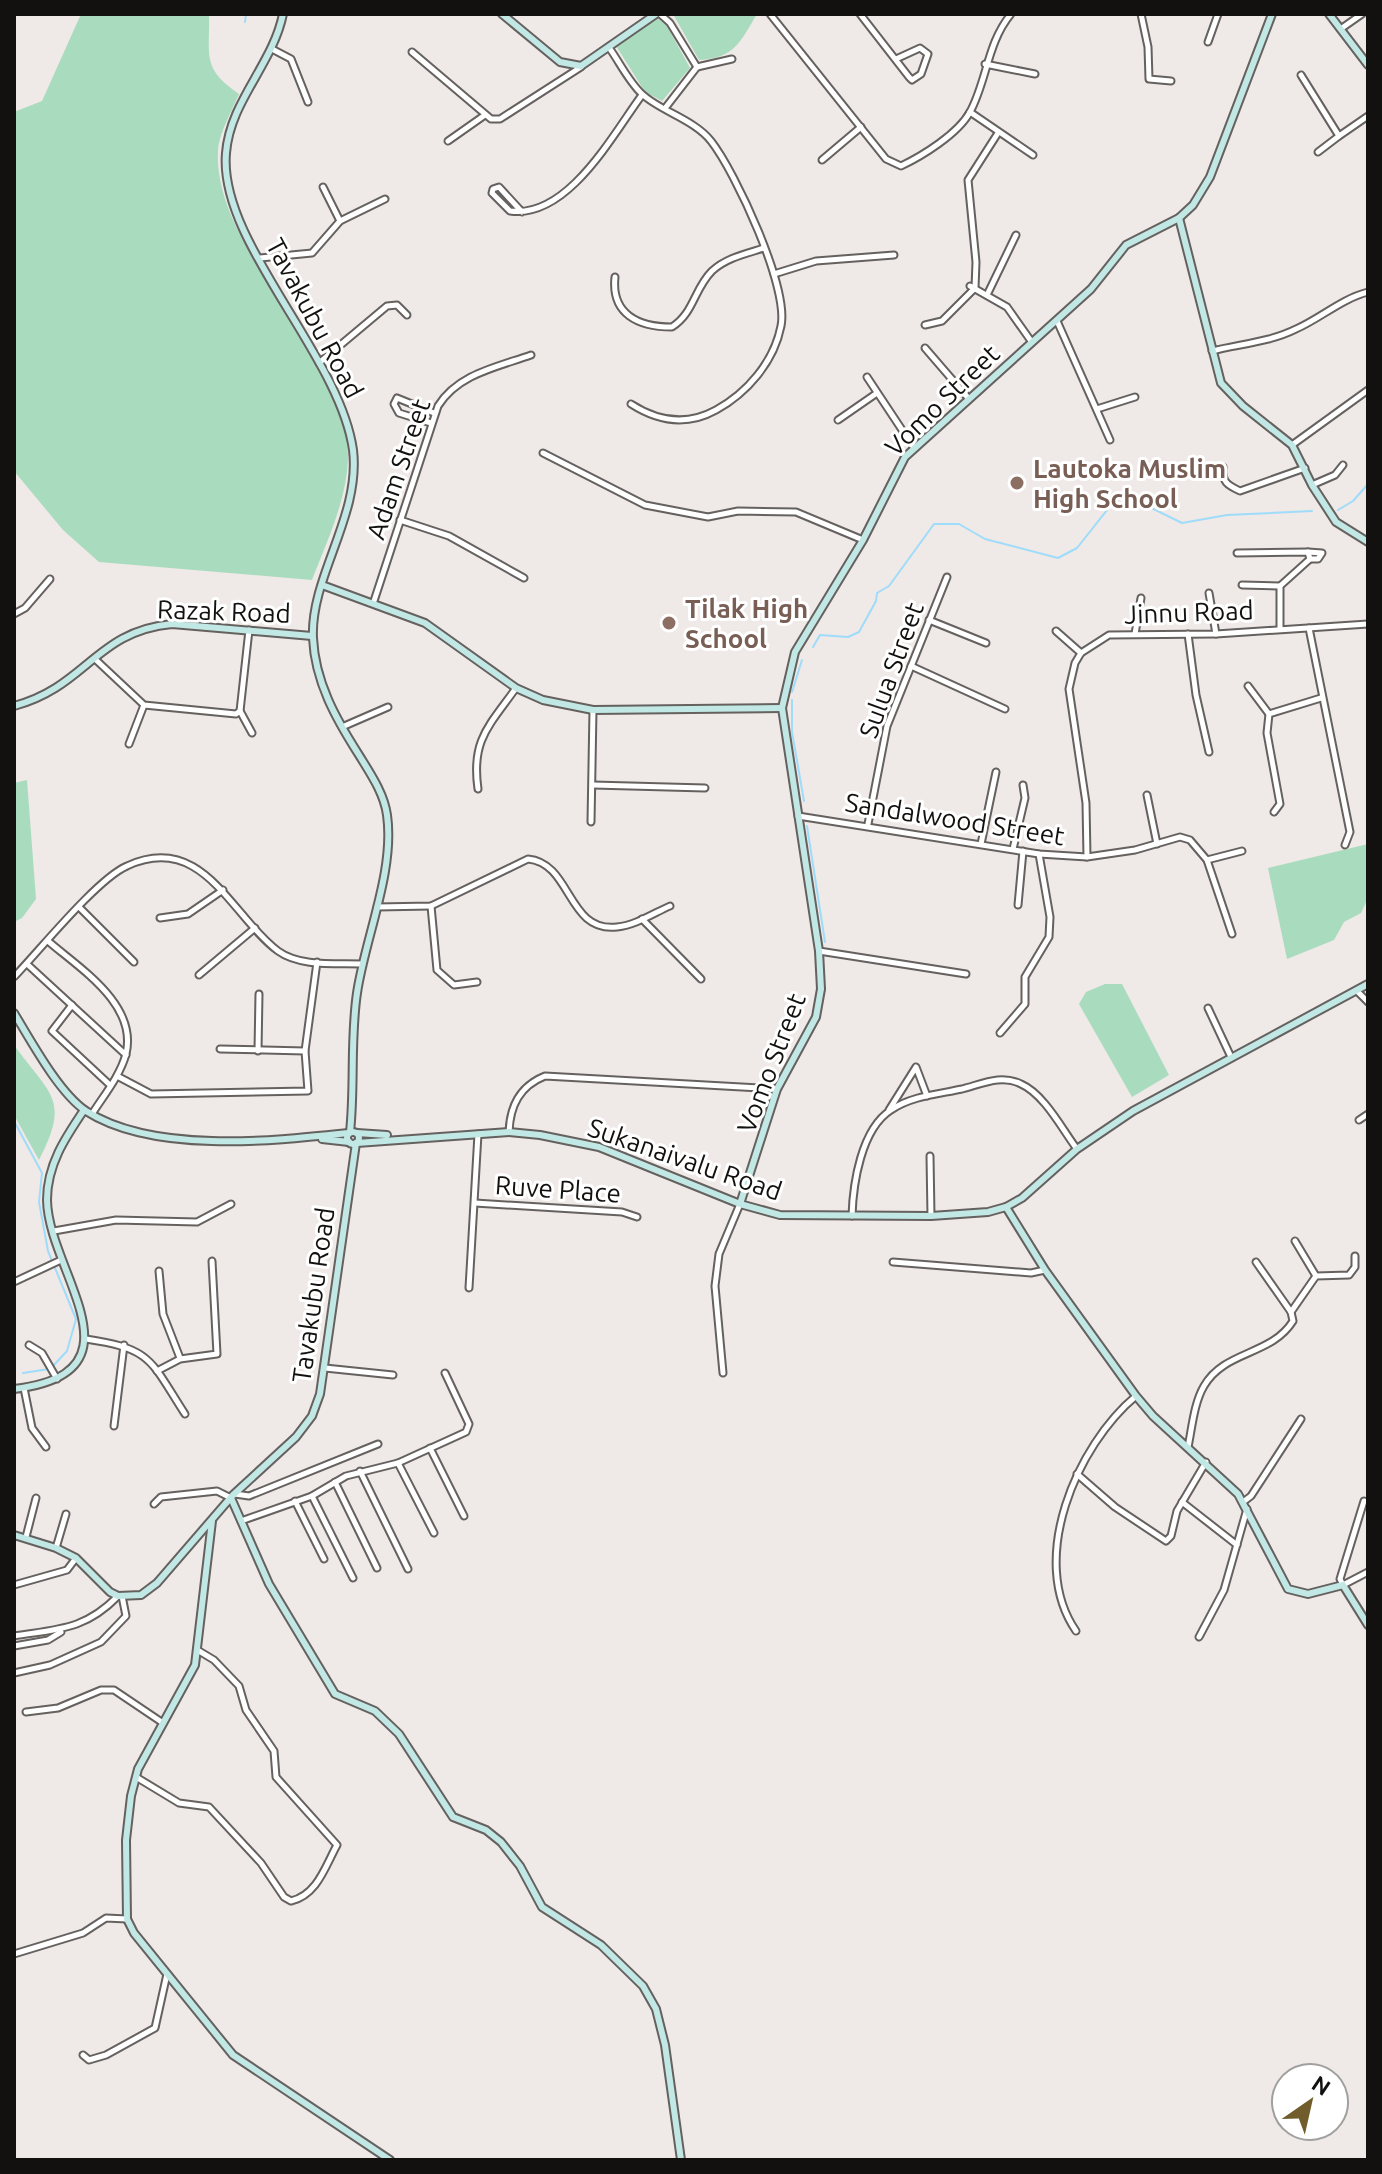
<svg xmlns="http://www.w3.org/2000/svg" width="1382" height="2174" viewBox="0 0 1382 2174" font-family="Ubuntu,sans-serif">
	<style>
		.green { fill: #a9dcbf }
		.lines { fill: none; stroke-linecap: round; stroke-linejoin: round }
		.stream { stroke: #9fdcfa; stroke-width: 2 }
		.street-casing { stroke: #65615f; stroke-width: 9 }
		.secondary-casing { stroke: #65615f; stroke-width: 10 }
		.street { stroke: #fff; stroke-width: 5 }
		.secondary { stroke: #c2e8e5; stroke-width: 6 }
		.education-dot { fill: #8d6e63; stroke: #fff; stroke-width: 3 }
		.labels { text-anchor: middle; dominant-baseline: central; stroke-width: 6; stroke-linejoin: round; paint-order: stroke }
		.street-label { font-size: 26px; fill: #121110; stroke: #fff }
		.education-label { font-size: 26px; font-weight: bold; fill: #785e54; stroke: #fff; text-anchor: start }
	</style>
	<rect width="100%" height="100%" fill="#efe9e7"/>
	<!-- green -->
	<g class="green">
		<path d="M81 14H209C210 56 201 68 239 94 232 111 219 133 218 151 213 251 350 358 348 457 347 500 327 541 312 580L99 562 63 530 14 471V112L42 101Z"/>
		<path d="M673 14H757C740 42 735 58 699 60Z"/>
		<path d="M653 15 667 26 690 68 662 101 645 92 613 41Z"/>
		<path d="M27 780 36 899 22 918 14 922V783Z"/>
		<path d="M1368 844V898L1361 913 1344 922 1334 940 1287 959 1268 868Z"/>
		<path d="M1105 984H1122L1169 1075 1132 1097 1079 1004 1086 992Z"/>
		<path d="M14 1045C50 1095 71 1099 39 1160L14 1115Z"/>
	</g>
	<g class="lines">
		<!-- stream -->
		<g class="stream">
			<path d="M245 22 246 14"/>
			<path d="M1338 510 1353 501 1368 484"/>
			<path d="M813 647 820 635 848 637 859 632 876 601 877 593 889 586 934 524H959L985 539 1058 558 1077 548 1115 500 1129 497 1182 523 1227 515 1312 511"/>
			<path d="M792 692 802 660"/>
			<path d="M792 700V732L804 801"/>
			<path d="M807 826 825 942"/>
			<path d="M14 1121 42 1173 39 1202 48 1251 76 1319 67 1351 53 1366"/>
			<path d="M23 1373 49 1369"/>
		</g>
		<!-- street casing -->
		<g class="street-casing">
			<g id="street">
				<path d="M660 14 670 23 697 67"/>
				<path d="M770 14 886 159 901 166C922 156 958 134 970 112 987 81 987 43 1011 14"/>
				<path d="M860 14 909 77 912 80 921 74 928 54 920 48 896 59"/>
				<path d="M1141 14 1148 47 1149 79 1171 81"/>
				<path d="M1342 28 1362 14"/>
				<path d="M1208 42 1218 14"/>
				<path d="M272 49 291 59 308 102"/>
				<path d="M610 49C620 63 629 82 642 94 660 111 695 120 711 141 736 173 789 288 781 326 774 362 747 393 716 410 687 426 659 422 631 404"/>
				<path d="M412 52 491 119H500L581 67"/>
				<path d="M985 64 1035 74"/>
				<path d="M697 67 732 59"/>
				<path d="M1301 75 1339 136 1368 116"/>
				<path d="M666 107 697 67"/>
				<path d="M970 112 1033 155"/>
				<path d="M448 141 485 115"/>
				<path d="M1318 152 1339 136"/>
				<path d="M822 160 861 127"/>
				<path d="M323 187 340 221"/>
				<path d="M522 212 499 187 493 189 492 193 510 211C568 219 613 134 642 95"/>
				<path d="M260 258 312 253 340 221 385 199"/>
				<path d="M774 274 816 261 894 255"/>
				<path d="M615 277C611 314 638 327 672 327 694 313 694 289 712 271 726 258 745 254 764 248"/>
				<path d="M970 286 1007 307 1031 341"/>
				<path d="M987 295 1016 235"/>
				<path d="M1057 321 1110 440"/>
				<path d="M925 325 942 321 975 288 976 262 968 180 998 133"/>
				<path d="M925 348 969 399"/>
				<path d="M1212 351C1240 344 1270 342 1296 329 1321 318 1341 299 1368 292"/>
				<path d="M319 363 387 306 397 305 407 315"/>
				<path d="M867 377 914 448"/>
				<path d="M1097 409 1135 397"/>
				<path d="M838 420 877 393"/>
				<path d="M431 423 399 413 394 404 397 398 434 413"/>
				<path d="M1292 445 1368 390"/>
				<path d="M543 453 645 505 708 517 738 511 796 512 863 540"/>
				<path d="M1223 467C1222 482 1227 485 1240 491L1305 468"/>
				<path d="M1312 485 1335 475 1343 465"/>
				<path d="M400 520 449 536 524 578"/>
				<path d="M1308 552 1322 553 1318 559H1310"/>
				<path d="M1237 553 1308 552 1310 559 1280 586V629"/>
				<path d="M1242 585 1280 586"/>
				<path d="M1209 593 1216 634"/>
				<path d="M374 601 438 406C458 374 497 367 531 355"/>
				<path d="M14 614 25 608 50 579"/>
				<path d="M929 620 986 643"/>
				<path d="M1309 628 1350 832 1345 845"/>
				<path d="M1056 631 1081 653"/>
				<path d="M1135 634 1141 598"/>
				<path d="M1188 634 1196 695 1209 752"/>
				<path d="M95 659 144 705 236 714 240 711 249 630"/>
				<path d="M911 666 1005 709"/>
				<path d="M1248 686 1269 714"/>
				<path d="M240 711 252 733"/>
				<path d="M342 727 388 707"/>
				<path d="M129 744 144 705"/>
				<path d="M593 785 705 788"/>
				<path d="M478 789C471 740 489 726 516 688"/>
				<path d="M1147 795 1157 844"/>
				<path d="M1274 812 1280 804 1267 733 1269 714 1321 698"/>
				<path d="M798 816 1039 854 1087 857 1135 850 1180 837 1190 840 1207 860 1232 934"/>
				<path d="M591 822 593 710"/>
				<path d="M868 824 887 726 947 577"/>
				<path d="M981 844 996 772"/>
				<path d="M1013 849 1025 798 1023 785"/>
				<path d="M1087 857 1086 803 1069 689 1075 663 1081 653 1109 635 1216 634 1368 624"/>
				<path d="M1207 860 1242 851"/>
				<path d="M1018 905 1023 851"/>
				<path d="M431 906 437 970 454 985 477 982"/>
				<path d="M377 907 431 906 528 859C572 863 567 933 617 927 636 925 654 913 670 906"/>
				<path d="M80 908 134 962"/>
				<path d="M160 918 188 914 223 890"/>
				<path d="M642 919 701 979"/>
				<path d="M48 941C79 968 138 1004 126 1054 120 1076 104 1095 92 1114"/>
				<path d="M819 951 966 974"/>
				<path d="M27 964 126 1055"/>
				<path d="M199 975 255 928"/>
				<path d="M14 977C40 950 97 879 127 866 203 831 231 916 278 951 300 967 336 963 362 964"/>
				<path d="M1358 992 1368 1002"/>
				<path d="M72 1005 52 1031 110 1085"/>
				<path d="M1208 1008 1231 1057"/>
				<path d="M1000 1033 1025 1004V977L1049 937 1050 917 1039 854"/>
				<path d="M220 1049 305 1051"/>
				<path d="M258 1051 259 994"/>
				<path d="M117 1076 151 1094 308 1091 305 1051 317 962"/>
				<path d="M889 1110 916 1067 927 1096"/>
				<path d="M1359 1120 1368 1114"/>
				<path d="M509 1132C510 1105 520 1086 545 1076L777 1089"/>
				<path d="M930 1156 931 1216"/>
				<path d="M475 1203 622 1212 637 1217"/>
				<path d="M852 1216C853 1184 861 1129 891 1110 911 1096 939 1094 962 1089 982 1084 1001 1074 1021 1084 1044 1094 1062 1129 1077 1149"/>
				<path d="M54 1231 116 1220 197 1222 231 1204"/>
				<path d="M1295 1241 1316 1276"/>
				<path d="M893 1262 1031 1273 1045 1270"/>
				<path d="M159 1271 163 1314 180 1358"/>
				<path d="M14 1282 61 1260"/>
				<path d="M469 1288 478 1134"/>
				<path d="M1291 1312 1316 1276 1349 1275 1355 1267V1256"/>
				<path d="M86 1339C153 1349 150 1360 185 1414"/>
				<path d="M29 1345 42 1353 57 1379"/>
				<path d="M325 1368 393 1375"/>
				<path d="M157 1371 180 1359 217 1354 212 1261"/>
				<path d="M723 1373 715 1286 719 1254 740 1204"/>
				<path d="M24 1388 32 1428 46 1447"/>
				<path d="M114 1426 124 1345"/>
				<path d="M1188 1447C1192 1428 1194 1403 1204 1386 1225 1350 1271 1356 1293 1321L1291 1312 1256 1262"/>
				<path d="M430 1448 464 1516"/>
				<path d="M398 1463 434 1533"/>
				<path d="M360 1471 408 1569"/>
				<path d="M1077 1474 1115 1507 1166 1541 1171 1536 1177 1511 1206 1462"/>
				<path d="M335 1482 377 1568"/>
				<path d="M235 1494 249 1496 378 1444"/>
				<path d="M312 1496 353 1578"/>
				<path d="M295 1501 324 1559"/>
				<path d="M1364 1501 1340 1579 1343 1585 1368 1572"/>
				<path d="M1182 1502 1237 1545"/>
				<path d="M1243 1502 1251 1496 1301 1419"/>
				<path d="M154 1504 161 1497 217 1491 231 1498"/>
				<path d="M241 1521 312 1496 346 1476 398 1463 466 1432 469 1424 445 1373"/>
				<path d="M26 1537 36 1498"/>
				<path d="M56 1548 66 1514"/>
				<path d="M14 1585 67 1570 76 1558"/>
				<path d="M1076 1631C1027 1560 1077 1445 1136 1396"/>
				<path d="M14 1636C58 1629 85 1630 118 1596"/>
				<path d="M1199 1637 1224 1590 1247 1509"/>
				<path d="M14 1646 48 1640 61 1632"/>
				<path d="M14 1673 50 1665 101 1642 126 1616 122 1596"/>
				<path d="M26 1712 58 1708 101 1690H114L163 1723"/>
				<path d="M136 1777 179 1803 209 1807 261 1863 284 1897 291 1901C317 1895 325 1867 337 1845L276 1777 274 1751 246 1710 239 1686 214 1660 199 1651"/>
				<path d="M14 1954 83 1933 106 1918 127 1919"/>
				<path d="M83 2055 89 2060 106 2055 155 2028 167 1974"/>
			</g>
		</g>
		<!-- secondary casing -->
		<g class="secondary-casing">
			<g id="secondary">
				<path d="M283 14C273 64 230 101 226 153 218 242 340 355 353 450 361 516 310 577 313 638 315 682 336 719 359 755 370 773 384 793 387 815 395 871 365 938 357 993 350 1040 355 1086 350 1132"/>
				<path d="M502 14 560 62 581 66 656 14"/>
				<path d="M1329 14 1368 65"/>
				<path d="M1179 218 1221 383 1243 406 1292 445 1312 485 1336 522 1368 542"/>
				<path d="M322 585 425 623 516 688 543 700 593 710 782 708"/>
				<path d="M14 706C86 687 96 631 172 624L312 636"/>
				<path d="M14 1013C31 1041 59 1093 86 1111 153 1154 272 1141 349 1133"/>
				<circle cx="353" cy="1138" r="6"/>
				<path d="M357 1133 387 1135"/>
				<path d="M322 1139 349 1142"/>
				<path d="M357 1143 509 1132 540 1135 599 1147 740 1204 780 1215 931 1216 988 1212 1006 1207 1022 1198 1077 1149 1133 1111 1368 984"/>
				<path d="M740 1204 777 1089 816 1017 821 989 819 951 782 708 795 652 863 540 905 457 1091 289 1126 245 1179 218 1193 205 1210 177 1272 14"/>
				<path d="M1006 1207 1045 1270 1136 1396 1153 1416 1238 1494 1288 1589 1308 1594 1343 1585 1368 1625"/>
				<path d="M14 1389C149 1373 48 1272 47 1200 47 1165 65 1138 84 1110"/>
				<path d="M231 1498 269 1584 335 1694 375 1711 399 1734 453 1817 486 1830 501 1842 520 1866 542 1907 601 1945 643 1986 656 2009 665 2045 681 2160"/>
				<path d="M212 1521 195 1665 138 1769 131 1796 126 1840 127 1919 134 1933 233 2055 390 2160"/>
				<path d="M14 1535 56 1548 76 1558 110 1592 118 1596 141 1595 157 1583 233 1495 296 1437 312 1416 320 1394 356 1143"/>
			</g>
		</g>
		<!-- street -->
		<use href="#street" class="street"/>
		<!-- secondary -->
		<use href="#secondary" class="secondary"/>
	</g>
	<!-- markers -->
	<g class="education-dot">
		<circle cx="1017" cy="483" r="8"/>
		<circle cx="669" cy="623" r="8"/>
	</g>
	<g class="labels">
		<!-- street labels -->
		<g class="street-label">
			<text transform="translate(315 318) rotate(62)">Tavakubu Road</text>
			<text transform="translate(942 400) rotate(-44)">Vomo Street</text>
			<text transform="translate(398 469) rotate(-71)">Adam Street</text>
			<text transform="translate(224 611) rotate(2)">Razak Road</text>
			<text transform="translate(1189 612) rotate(-2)">Jinnu Road</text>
			<text transform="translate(891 670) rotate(-70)">Sulua Street</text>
			<text transform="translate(955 819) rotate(9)">Sandalwood Street</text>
			<text transform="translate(771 1063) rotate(-69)">Vomo Street</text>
			<text transform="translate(685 1159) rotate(19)">Sukanaivalu Road</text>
			<text transform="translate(558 1189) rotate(4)">Ruve Place</text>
			<text transform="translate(313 1295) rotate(-82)">Tavakubu Road</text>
		</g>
		<!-- education labels -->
		<g class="education-label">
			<text x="1033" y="468">Lautoka Muslim<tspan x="1033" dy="30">High School</tspan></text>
			<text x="685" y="608">Tilak High<tspan x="685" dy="30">School</tspan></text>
		</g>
	</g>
	<!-- border -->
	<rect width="1382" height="2174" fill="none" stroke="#121110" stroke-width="32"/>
	<!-- north arrow -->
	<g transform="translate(1310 2102) rotate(34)"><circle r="38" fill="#ffffff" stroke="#a0a09f" stroke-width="2"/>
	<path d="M0-6L14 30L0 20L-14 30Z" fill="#715c2b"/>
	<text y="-12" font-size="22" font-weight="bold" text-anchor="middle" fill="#121110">N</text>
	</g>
</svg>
